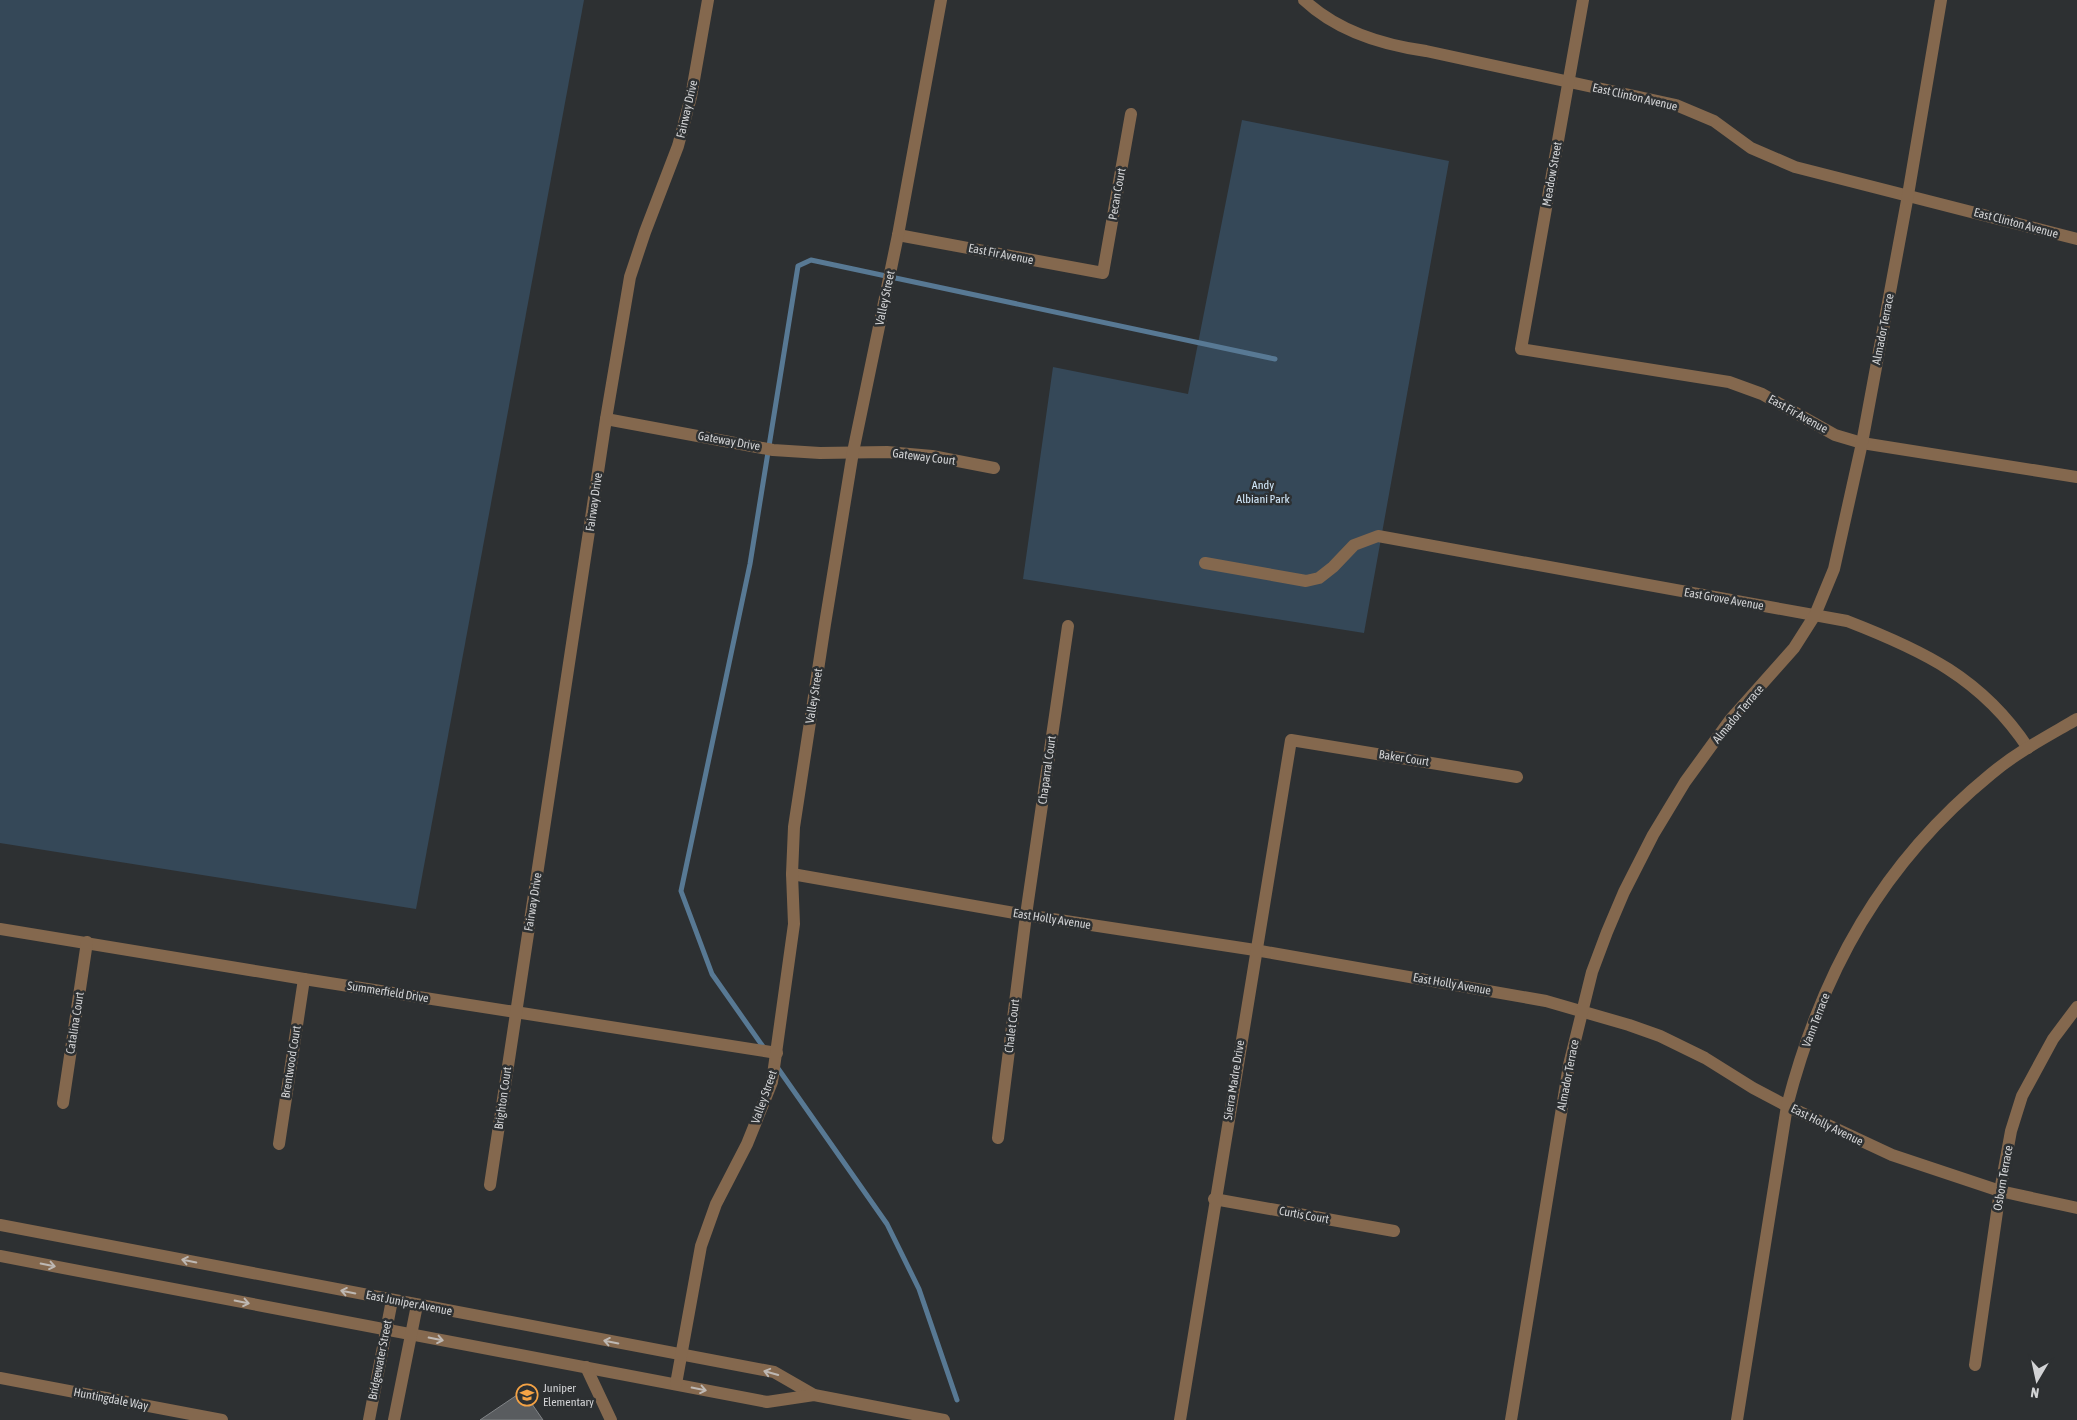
<svg xmlns="http://www.w3.org/2000/svg" width="2077" height="1420" viewBox="0 0 2077 1420" font-family="'Asap Condensed',sans-serif">
	<style>
		.green { fill: #354858 }
		.lines { fill: none; stroke-linecap: round; stroke-linejoin: round }
		.stream { stroke: #587994; stroke-width: 5 }
		.building { fill: #595c5f; stroke: #818487 }
		.minor { stroke: #84684e; stroke-width: 12 }
		.oneway { stroke: #beb8b3 }
		.labels { text-anchor: middle; dominant-baseline: central; stroke-width: 5; stroke-linejoin: round; paint-order: stroke }
		.street-label { font-size: 12px; fill: #d2d3d5; stroke: #2d3032 }
		.park-label { font-size: 12px; fill: #d2e8fa; stroke: #2d3032 }
		.poi-label { font-size: 12px; fill: #d2d3d5; stroke: #2d3032; text-anchor: start }
	</style>
	<rect width="100%" height="100%" fill="#2d3032"/>
	<!-- green -->
	<g class="green">
		<path d="M0 0H584L416 909 0 843Z"/>
		<path d="M1242 120 1449 161 1364 633 1023 579 1053 367 1188 394Z"/>
	</g>
	<g class="lines">
		<!-- stream -->
		<g class="stream">
			<path d="M764 1048 712 974 681 891 750 564 798 266 811 260 1275 359"/>
			<path d="M777 1067 887 1224 919 1289 957 1400"/>
		</g>
	</g>
	<!-- building -->
	<path class="building" d="M523 1391 543 1420H480Z"/>
	<g class="lines">
		<!-- minor -->
		<g class="minor">
			<path d="M1304 0C1337 31 1382 45 1426 51L1676 105 1714 121 1751 148 1795 167 2077 239"/>
			<path d="M1583 0 1521 349 1729 382 1762 394 1835 435 1862 443 2077 477"/>
			<path d="M898 235 1103 273 1131 114"/>
			<path d="M606 419 773 450 820 453 887 452 932 456 994 468"/>
			<path d="M1205 563 1306 581 1319 578 1333 567 1354 545 1378 536 1847 621C1922 650 1982 678 2028 748"/>
			<path d="M792 874 1026 915 1255 950 1546 1001 1629 1025 1660 1036 1705 1058 1753 1088 1787 1106 1892 1155 2000 1191 2077 1208"/>
			<path d="M0 929 304 979 777 1053"/>
			<path d="M63 1103 87 942"/>
			<path d="M998 1138 1026 915 1068 626"/>
			<path d="M279 1144 304 979"/>
			<path d="M490 1185 606 419 630 277 645 232 678 146 691 97 708 0"/>
			<path d="M1214 1199 1394 1231"/>
			<path d="M0 1225 774 1372 814 1395 944 1420"/>
			<path d="M0 1256 767 1402 814 1395"/>
			<path d="M1975 1365 2000 1191 2011 1131 2022 1096 2053 1039 2077 1007"/>
			<path d="M586 1367 611 1420"/>
			<path d="M0 1378 222 1420"/>
			<path d="M676 1384 701 1246 716 1204 747 1144 772 1082 794 924 792 874 794 827 825 624 853 452 898 235 941 0"/>
			<path d="M369 1420 392 1300"/>
			<path d="M394 1420 417 1305"/>
			<path d="M1180 1420 1291 740 1517 777"/>
			<path d="M1511 1420 1569 1065 1592 972 1607 932 1624 892 1653 835 1685 782 1730 720 1794 648 1815 615 1834 569 1862 443 1908 195 1941 0"/>
			<path d="M1737 1420 1787 1106C1822 971 1882 863 1991 774 2017 752 2048 736 2077 719"/>
		</g>
	</g>
	<!-- one-way arrows -->
	<defs><path id="oneway-shaft" d="M-6 0H5M1.5-3L5.5 0L1.5 3" fill="none" stroke-width="1.6" stroke-linecap="round" stroke-linejoin="round" transform="scale(1.25)"/></defs>
	<g class="oneway">
		<use href="#oneway-shaft" transform="translate(189 1261) rotate(-169)"/>
		<use href="#oneway-shaft" transform="translate(48 1265) rotate(11)"/>
		<use href="#oneway-shaft" transform="translate(348 1292) rotate(-169)"/>
		<use href="#oneway-shaft" transform="translate(242 1302) rotate(11)"/>
		<use href="#oneway-shaft" transform="translate(436 1339) rotate(11)"/>
		<use href="#oneway-shaft" transform="translate(611 1342) rotate(-169)"/>
		<use href="#oneway-shaft" transform="translate(771 1373) rotate(-164)"/>
		<use href="#oneway-shaft" transform="translate(699 1389) rotate(11)"/>
	</g>
	<!-- icons -->
	<defs>
		<g id="school-ring" transform="scale(1.125)"><circle r="9.5" fill="#2d3032" stroke="#f5a345" stroke-width="1.5"/><path d="M0-5L7-2L0 1L-7-2ZM-4 1L0 2.5L4 1V4Q0 6-4 4Z" fill="#f5a345"/></g>
	</defs>
	<g fill-rule="evenodd">
		<use href="#school-ring" x="527" y="1395"/>
	</g>
	<g class="labels">
		<!-- street labels -->
		<g class="street-label">
			<text transform="translate(1635 97) rotate(13)">East Clinton Avenue</text>
			<text transform="translate(687 109) rotate(-77)">Fairway Drive</text>
			<text transform="translate(1552 174) rotate(-80)">Meadow Street</text>
			<text transform="translate(1117 194) rotate(-80)">Pecan Court</text>
			<text transform="translate(2016 223) rotate(15)">East Clinton Avenue</text>
			<text transform="translate(1001 254) rotate(11)">East Fir Avenue</text>
			<text transform="translate(885 298) rotate(-78)">Valley Street</text>
			<text transform="translate(1883 329) rotate(-79)">Almador Terrace</text>
			<text transform="translate(1798 414) rotate(29)">East Fir Avenue</text>
			<text transform="translate(729 441) rotate(10)">Gateway Drive</text>
			<text transform="translate(924 457) rotate(7)">Gateway Court</text>
			<text transform="translate(594 502) rotate(-82)">Fairway Drive</text>
			<text transform="translate(1724 599) rotate(10)">East Grove Avenue</text>
			<text transform="translate(814 696) rotate(-81)">Valley Street</text>
			<text transform="translate(1738 714) rotate(-50)">Almador Terrace</text>
			<text transform="translate(1404 758) rotate(9)">Baker Court</text>
			<text transform="translate(1047 770) rotate(-82)">Chaparral Court</text>
			<text transform="translate(533 902) rotate(-81)">Fairway Drive</text>
			<text transform="translate(1052 919) rotate(9)">East Holly Avenue</text>
			<text transform="translate(1452 984) rotate(10)">East Holly Avenue</text>
			<text transform="translate(388 992) rotate(9)">Summerfield Drive</text>
			<text transform="translate(1816 1020) rotate(-69)">Vann Terrace</text>
			<text transform="translate(75 1023) rotate(-81)">Catalina Court</text>
			<text transform="translate(1012 1026) rotate(-83)">Chalet Court</text>
			<text transform="translate(291 1062) rotate(-81)">Brentwood Court</text>
			<text transform="translate(1568 1075) rotate(-79)">Almador Terrace</text>
			<text transform="translate(1234 1080) rotate(-81)">Sierra Madre Drive</text>
			<text transform="translate(764 1097) rotate(-71)">Valley Street</text>
			<text transform="translate(503 1098) rotate(-82)">Brighton Court</text>
			<text transform="translate(1827 1125) rotate(26)">East Holly Avenue</text>
			<text transform="translate(2003 1178) rotate(-80)">Osborn Terrace</text>
			<text transform="translate(1304 1215) rotate(10)">Curtis Court</text>
			<text transform="translate(409 1303) rotate(11)">East Juniper Avenue</text>
			<text transform="translate(380 1360) rotate(-79)">Bridgewater Street</text>
			<text transform="translate(111 1399) rotate(11)">Huntingdale Way</text>
		</g>
		<!-- park labels -->
		<g class="park-label">
			<text x="1263" y="485">Andy<tspan x="1263" dy="14">Albiani Park</tspan></text>
		</g>
		<!-- poi labels -->
		<g class="poi-label">
			<text x="543" y="1388">Juniper<tspan x="543" dy="14">Elementary</tspan></text>
		</g>
	</g>
	<!-- north arrow -->
	<g transform="translate(2037 1380) rotate(189)" stroke="#2d3032" stroke-width="4" paint-order="stroke">
	<path d="M0-4L9 19L0 12L-9 19Z" fill="#d2d3d5"/>
	<text y="-8" font-size="14" font-weight="bold" text-anchor="middle" fill="#d2d3d5">N</text>
	</g>
</svg>
